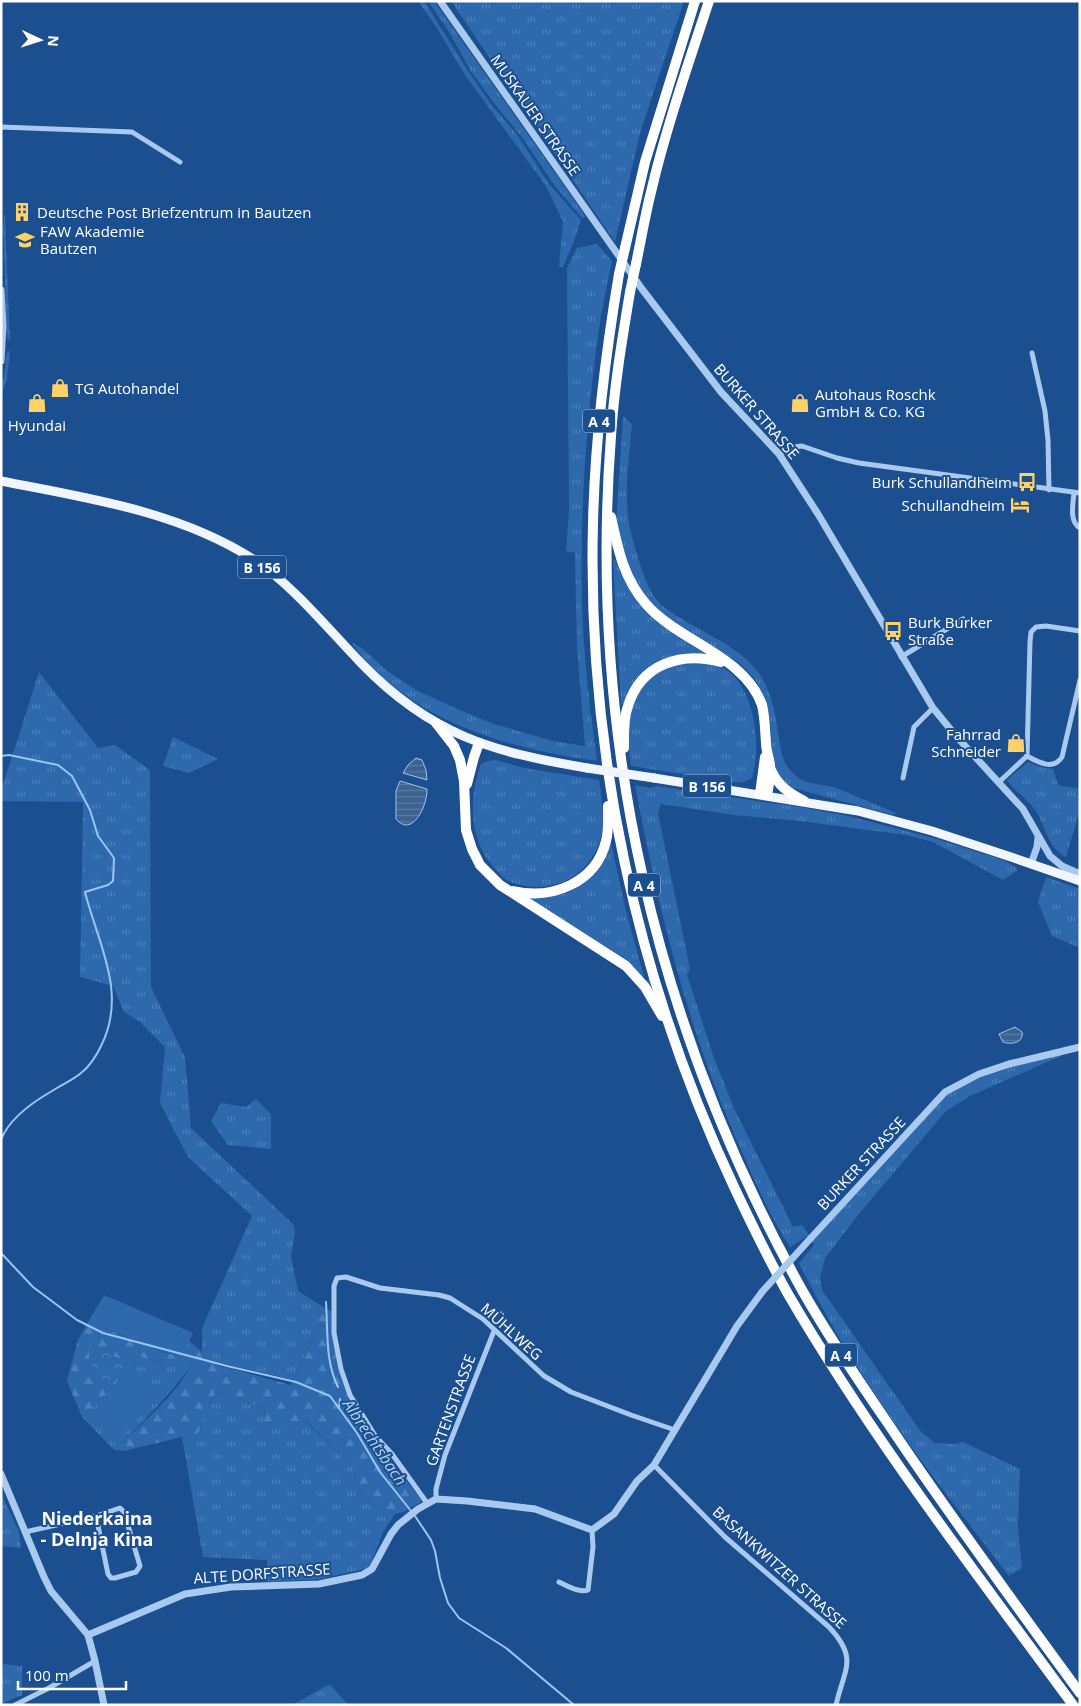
<svg xmlns="http://www.w3.org/2000/svg" width="1081" height="1706" viewBox="0 0 1081 1706" font-family="'Open Sans',sans-serif">
	<style>
		.grass { fill: url(#grass-tufts) }
		.forest { fill: url(#forest-firs) }
		.park { fill: url(#park-crowns) }
		.garden { fill: #2e69ad }
		.water { fill: url(#water-rules); stroke: #9cc4f0 }
		.lines { fill: none; stroke-linecap: round; stroke-linejoin: round }
		.stream { stroke: #9cc4f0; stroke-width: 2 }
		.minor { stroke: #a9c9ee; stroke-width: 5 }
		.tertiary { stroke: #a9c9ee; stroke-width: 7 }
		.primary { stroke: #f0f6ff; stroke-width: 9 }
		.motorway { stroke: #fff; stroke-width: 10 }
		.tertiary-bridge { stroke: #a9c9ee; stroke-width: 7 }
		.primary-bridge { stroke: #f0f6ff; stroke-width: 9 }
		.motorway-bridge { stroke: #fff; stroke-width: 10 }
		.labels { text-anchor: middle; dominant-baseline: central; stroke-width: 4; stroke-linejoin: round; paint-order: stroke }
		.shield { fill: #1b4f8f; stroke: #bbcadd; stroke-width: 1 }
		.shield-label { font-size: 14px; font-weight: bold; fill: #fff }
		.street-label { font-size: 15px; fill: #fff; stroke: #1b4f8f }
		.poi-label { font-size: 15px; fill: #fff; stroke: #1b4f8f; text-anchor: start }
		.water-label { font-size: 16px; font-style: italic; fill: #b5d3f5; stroke: #1b4f8f }
		.quarter-label { font-size: 18px; font-weight: bold; fill: #fff; stroke: #1b4f8f }
	</style>
	<defs>
		<pattern id="grass-tufts" width="24" height="20" patternUnits="userSpaceOnUse" patternTransform="scale(1.25)"><rect width="24" height="20" fill="#2e69ad"/><path d="M3 7l-1-3M5 7V3M7 7l1-3M15 17l-1-3M17 17v-4M19 17l1-3" fill="none" stroke="#4d80b9"/></pattern>
		<pattern id="forest-firs" width="22" height="20" patternUnits="userSpaceOnUse" patternTransform="scale(1.25)"><rect width="22" height="20" fill="#2e69ad"/><path d="M5 1l3.5 6h-7zM16 11l3.5 6h-7z" fill="#4d80b9"/></pattern>
		<pattern id="park-crowns" width="20" height="18" patternUnits="userSpaceOnUse" patternTransform="scale(1.25)"><rect width="20" height="18" fill="#2e69ad"/><path d="M2 6a3 3 0 1 1 6 0M12 15a3 3 0 1 1 6 0" fill="none" stroke="#4d80b9"/></pattern>
		<pattern id="water-rules" width="6" height="5" patternUnits="userSpaceOnUse" patternTransform="scale(1.25)"><rect width="6" height="5" fill="#3c6290"/><path d="M0 2.5h6" fill="none" stroke="#597aa1"/></pattern>
	</defs>
	<rect width="100%" height="100%" fill="#1b4f8f"/>
	<!-- grass -->
	<g class="grass">
		<path d="M418 1H424L468 71 491 104 518 136 549 184 581 220 574 241 563 267H559L563 222 546 186 465 75 435 25Z"/>
		<path d="M428 1H434L586 217 582 218 555 186 521 136 493 102 470 70 451 35Z"/>
		<path d="M451 1H684L640 133 615 242Z"/>
		<path d="M4 214 5 216 10 341 7 338 3 227Z"/>
		<path d="M597 244 612 261C607 286 601 311 598 336 586 423 580 511 582 600 583 654 590 708 597 761 507 749 407 720 351 642L362 648 386 670 416 690 457 709 494 724 553 741 585 746 577 649 575 553 566 551 569 510 567 268 577 248Z"/>
		<path d="M10 351 7 378 1 398 7 352Z"/>
		<path d="M623 416 632 424C629 456 624 491 629 523 632 539 637 555 642 570 647 584 653 599 665 608 693 629 738 644 758 672 776 697 776 727 782 755 785 765 791 773 800 779 810 785 825 784 836 788 857 796 876 805 896 813L893 815 789 787C785 783 778 778 776 772 770 758 772 742 771 727 768 700 758 676 736 661L662 614 642 593 627 567 616 524Z"/>
		<path d="M613 559 616 561 625 581 632 592 711 655C702 654 692 653 684 654 654 658 634 677 624 704L621 705Z"/>
		<path d="M685 660C696 662 709 662 719 666 755 680 762 747 752 778L744 782H733L631 766 627 738 629 718 640 685 653 673Z"/>
		<path d="M39 672 98 748 115 745 150 770 151 987 185 1057 191 1128 294 1225 295 1234 291 1256 298 1291 317 1303 320 1323 293 1380 212 1361 202 1353V1328L252 1216 188 1157 160 1103 165 1047 139 1021 124 1012 113 986 80 977 83 802 1 801V791Z"/>
		<path d="M173 737 218 759 189 773 163 766Z"/>
		<path d="M496 760 524 768 599 780C602 800 606 824 599 844 587 875 558 891 526 886 520 885 510 883 505 879 502 877 499 873 497 871 469 843 468 800 481 764L488 761Z"/>
		<path d="M1028 762 1040 767 1053 769 1058 785 1080 789V810L1066 857C1045 846 1046 822 1032 806 1024 797 1014 790 1007 780Z"/>
		<path d="M635 785 651 788 656 786 805 808 844 815 937 839 1005 861 1017 868V871L1003 880 933 842 906 835 800 821 734 815 661 804 658 813 690 969 687 975 714 1058 734 1108 793 1227 802 1225 809 1235 790 1247C771 1218 756 1184 742 1152 689 1034 659 913 635 785Z"/>
		<path d="M611 843 627 915 645 980H649L656 1005 639 976 527 897C571 899 594 886 609 844Z"/>
		<path d="M1046 877 1080 889V948L1052 936 1038 902Z"/>
		<path d="M1079 1048 970 1096 946 1111 858 1215 825 1258 820 1278 822 1290 921 1432 935 1443 955 1444 963 1442 1020 1469 1018 1528 1022 1568 1009 1576C932 1476 854 1377 799 1263L814 1245 811 1239 945 1093 979 1074Z"/>
		<path d="M256 1099 271 1114V1149L228 1145 211 1121 221 1103 246 1107Z"/>
		<path d="M137 1356 165 1364 191 1366C168 1397 142 1423 114 1450L82 1417 108 1393Z"/>
		<path d="M216 1391 265 1408 264 1423 305 1421 351 1465 363 1500 395 1514 383 1532 369 1568 319 1579 267 1582V1560L203 1557 182 1437 194 1443Z"/>
		<path d="M1 1494 19 1531 21 1548 1 1546Z"/>
		<path d="M4 1664 22 1666V1695L1 1704V1670Z"/>
		<path d="M330 1684 348 1705H292Z"/>
	</g>
	<!-- forest -->
	<path class="forest" d="M317 1303 334 1313V1333L345 1383 374 1438 422 1501 403 1512 395 1514 363 1500 351 1465 306 1421 264 1423 265 1408 216 1391 194 1443 182 1437 124 1451 114 1450C141 1424 173 1398 191 1366L165 1364 137 1356 108 1393 82 1417 67 1381 78 1340 88 1322 181 1358 189 1341 217 1365 291 1385 320 1323Z"/>
	<!-- park -->
	<path class="park" d="M90 1343 116 1357 131 1362 105 1393 89 1359Z"/>
	<!-- garden -->
	<g class="garden">
		<path d="M104 1295 193 1333 182 1358 88 1322Z"/>
		<path d="M129 1372 157 1397 120 1438 92 1413Z"/>
	</g>
	<!-- water -->
	<g class="water">
		<path d="M416 758 422 760 426 770 427 780 403 773 408 765Z"/>
		<path d="M400 781 427 789C428 803 413 839 396 819V791Z"/>
		<path d="M1015 1027 1022 1032C1024 1043 1011 1045 1003 1042L999 1034Z"/>
	</g>
	<g class="lines">
		<!-- stream -->
		<g class="stream">
			<path d="M1 756 9 755 58 765 72 776 90 810 98 836 114 858 113 881 108 885 85 892C98 944 128 993 101 1046 97 1055 89 1067 81 1073 73 1080 61 1085 52 1091 33 1102 9 1118 1 1140"/>
			<path d="M1 1253 33 1287 77 1320 103 1333 227 1366 296 1382 330 1396 357 1433 380 1472 415 1516 431 1540 435 1551 440 1578 448 1603 459 1618 506 1648 574 1705"/>
			<path d="M326 1302C328 1331 325 1361 338 1387"/>
			<path d="M339 1407 340 1399"/>
		</g>
		<!-- minor -->
		<g class="minor">
			<path d="M1 127 132 132 180 162"/>
			<path d="M1032 353 1045 411 1048 440 1049 490"/>
			<path d="M779 454 794 447 802 446 837 458 859 463 1080 493"/>
			<path d="M1074 493C1073 504 1069 522 1080 528"/>
			<path d="M901 657 963 619"/>
			<path d="M1027 756C1038 762 1053 771 1062 757L1080 680"/>
			<path d="M903 778 914 727 933 708"/>
			<path d="M998 783 1027 756 1030 642 1031 632 1036 627 1046 626 1080 631"/>
			<path d="M654 1465 725 1537 829 1627C859 1659 844 1669 836 1705"/>
			<path d="M436 1499V1489L445 1455 494 1331"/>
			<path d="M427 1503 392 1454 376 1437 350 1395 341 1369 334 1333V1286L337 1278 346 1277 380 1288 439 1295 450 1298 483 1319 544 1376 571 1392 631 1415 675 1430"/>
			<path d="M25 1532 96 1516 120 1508 124 1512 140 1566 136 1572 115 1578H111L108 1574 96 1516"/>
			<path d="M559 1582C567 1586 579 1593 588 1590L593 1547 592 1530"/>
			<path d="M15 1705 49 1688 95 1661"/>
		</g>
		<!-- tertiary -->
		<g class="tertiary">
			<path d="M440 1 642 289 721 392 779 454 818 514 933 708 956 736 1023 809 1050 856 1062 866 1080 874"/>
			<path d="M1 290 3 326 1 361"/>
			<path d="M1031 864 1037 847 1038 837"/>
			<path d="M810 1239 945 1092 979 1074 1009 1064 1080 1047"/>
			<path d="M1 1474 44 1577 51 1591 88 1635 95 1661 104 1705"/>
			<path d="M88 1635 185 1594 231 1587 319 1584 362 1575 372 1569 391 1534 398 1525 418 1509 436 1499 467 1501 535 1509 592 1530 614 1514 637 1481 654 1465 737 1326 762 1292"/>
		</g>
		<!-- primary -->
		<g class="primary">
			<path d="M1 481C87 498 178 511 253 559 295 587 327 628 362 664 431 735 492 752 587 768"/>
			<path d="M654 778 858 811 932 831 1014 858 1080 881"/>
		</g>
		<!-- motorway -->
		<g class="motorway">
			<path d="M625 248 645 162 695 1"/>
			<path d="M636 264C641 240 645 216 651 192 666 128 688 65 709 1"/>
			<path d="M619 274C605 357 595 438 593 523 587 752 637 982 735 1189 752 1225 769 1260 788 1294 872 1438 974 1570 1073 1705"/>
			<path d="M630 292C622 340 614 388 611 436 588 738 655 1025 802 1290 828 1336 859 1381 889 1425 950 1516 1015 1604 1080 1693"/>
			<path d="M611 517C618 550 624 579 646 604 678 641 745 656 762 705 765 717 765 730 766 743 766 750 769 758 770 765 771 775 769 785 767 795"/>
			<path d="M436 723 454 746 460 760 464 781 466 830 472 849 480 865 500 885 626 966 645 987 662 1016"/>
			<path d="M624 748C624 734 623 719 628 706 641 664 681 651 721 662"/>
			<path d="M771 770C778 786 789 793 804 801"/>
			<path d="M467 784 474 757 479 743"/>
			<path d="M760 794 765 757"/>
			<path d="M513 891C552 900 596 883 606 841 609 830 608 818 608 806"/>
		</g>
		<!-- tertiary-bridge -->
		<path class="tertiary-bridge" d="M762 1292 810 1239"/>
		<!-- primary-bridge -->
		<path class="primary-bridge" d="M587 768 654 778"/>
		<!-- motorway-bridge -->
		<g class="motorway-bridge">
			<path d="M619 274 625 248"/>
			<path d="M630 292 636 264"/>
		</g>
	</g>
	<!-- icons -->
	<defs>
		<g id="building-bare" transform="scale(1.5)"><path d="M-4-6H4V6H1V3H-1V6H-4ZM-2.5-4.3h1.7v1.8h-1.7ZM.8-4.3h1.7v1.8H.8ZM-2.5-1h1.7V.8h-1.7ZM.8-1h1.7V.8H.8Z" fill="#ffd166" stroke="#1b4f8f" stroke-width="2.5" paint-order="stroke"/></g>
		<g id="school-bare" transform="scale(1.5)"><path d="M0-5L7-2L0 1L-7-2ZM-4 1L0 2.5L4 1V4Q0 6-4 4Z" fill="#ffd166" stroke="#1b4f8f" stroke-width="2.5" paint-order="stroke"/></g>
		<g id="shop-bare" transform="scale(1.5)"><path d="M-5-2.5h2.3a2.7 3.5 0 0 1 5.4 0H5L5.5 6h-11ZM-1.5-2.5h3a1.5 2.3 0 0 0-3 0Z" fill="#ffd166" stroke="#1b4f8f" stroke-width="2.5" paint-order="stroke"/></g>
		<g id="bus-bare" transform="scale(1.5)"><path d="M-5-6H5V4H4V6H2V4H-2V6H-4V4H-5ZM-3.5-4V0h7V-4ZM-3.5 1.2v1.5H-2V1.2ZM2 1.2v1.5H3.5V1.2Z" fill="#ffd166" stroke="#1b4f8f" stroke-width="2.5" paint-order="stroke"/></g>
		<g id="hotel-bare" transform="scale(1.5)"><path d="M-6-4.5h1.5V1H6V5H4.5V3h-9V5H-6ZM-4 0a1.8 1.8 0 1 1 3.6 0ZM.5 0V-2.5h3Q6-2.5 6 0Z" fill="#ffd166" stroke="#1b4f8f" stroke-width="2.5" paint-order="stroke"/></g>
	</defs>
	<g fill-rule="evenodd">
		<use href="#building-bare" x="22" y="212"/>
		<use href="#school-bare" x="25" y="240"/>
		<use href="#shop-bare" x="60" y="388"/>
		<use href="#shop-bare" x="37" y="403"/>
		<use href="#shop-bare" x="800" y="403"/>
		<use href="#bus-bare" x="1027" y="482"/>
		<use href="#hotel-bare" x="1020" y="505"/>
		<use href="#bus-bare" x="893" y="631"/>
		<use href="#shop-bare" x="1016" y="743"/>
	</g>
	<g class="labels">
		<!-- shield labels -->
		<g class="shield">
			<rect x="583" y="409.5" width="32" height="23" rx="4"/>
			<rect x="238" y="555.5" width="48" height="23" rx="4"/>
			<rect x="683" y="774.5" width="48" height="23" rx="4"/>
			<rect x="628" y="873.5" width="32" height="23" rx="4"/>
			<rect x="825" y="1343.5" width="32" height="23" rx="4"/>
		</g>
		<g class="shield-label">
			<text x="599" y="421">A 4</text>
			<text x="262" y="567">B 156</text>
			<text x="707" y="786">B 156</text>
			<text x="644" y="885">A 4</text>
			<text x="841" y="1355">A 4</text>
		</g>
		<!-- street labels -->
		<g class="street-label">
			<text transform="translate(536 115) rotate(55)">MUSKAUER STRASSE</text>
			<text transform="translate(757 411) rotate(49)">BURKER STRASSE</text>
			<text transform="translate(861 1163) rotate(-47)">BURKER STRASSE</text>
			<text transform="translate(512 1331) rotate(42)">MÜHLWEG</text>
			<text transform="translate(450 1410) rotate(-70)">GARTENSTRASSE</text>
			<text transform="translate(780 1567) rotate(42)">BASANKWITZER STRASSE</text>
			<text transform="translate(262 1573) rotate(-4)">ALTE DORFSTRASSE</text>
		</g>
		<!-- poi labels -->
		<g class="poi-label">
			<text x="37" y="212">Deutsche Post Briefzentrum in Bautzen</text>
			<text x="40" y="231">FAW Akademie<tspan x="40" dy="17">Bautzen</tspan></text>
			<text x="75" y="388">TG Autohandel</text>
			<text x="815" y="394">Autohaus Roschk<tspan x="815" dy="17">GmbH &amp; Co. KG</tspan></text>
			<text x="37" y="425" text-anchor="middle">Hyundai</text>
			<text x="1012" y="482" text-anchor="end">Burk Schullandheim</text>
			<text x="1005" y="505" text-anchor="end">Schullandheim</text>
			<text x="908" y="622">Burk Burker<tspan x="908" dy="17">Straße</tspan></text>
			<text x="1001" y="734" text-anchor="end">Fahrrad<tspan x="1001" dy="17">Schneider</tspan></text>
		</g>
		<!-- water labels -->
		<g class="water-label">
			<text transform="translate(375 1442) rotate(56)">Albrechtsbach</text>
		</g>
		<!-- quarter labels -->
		<g class="quarter-label">
			<text x="97" y="1518">Niederkaina<tspan x="97" dy="21">- Delnja Kina</tspan></text>
		</g>
	</g>
	<!-- border -->
	<rect width="1081" height="1706" fill="none" stroke="#ffffff" stroke-width="5"/>
	<!-- north arrow -->
	<g transform="translate(40 40) rotate(94)" stroke="#1b4f8f" stroke-width="4" paint-order="stroke">
	<path d="M0-4L9 19L0 12L-9 19Z" fill="#ffffff"/>
	<text y="-8" font-size="14" font-weight="bold" text-anchor="middle" fill="#ffffff">N</text>
	</g>
	<!-- scale -->
	<path d="M18 1681v8h108v-8" fill="none" stroke="#ffffff" stroke-width="2.5"/>
	<text x="25" y="1681" font-size="15" fill="#ffffff" stroke="#1b4f8f" stroke-width="4" paint-order="stroke">100 m</text>
</svg>
